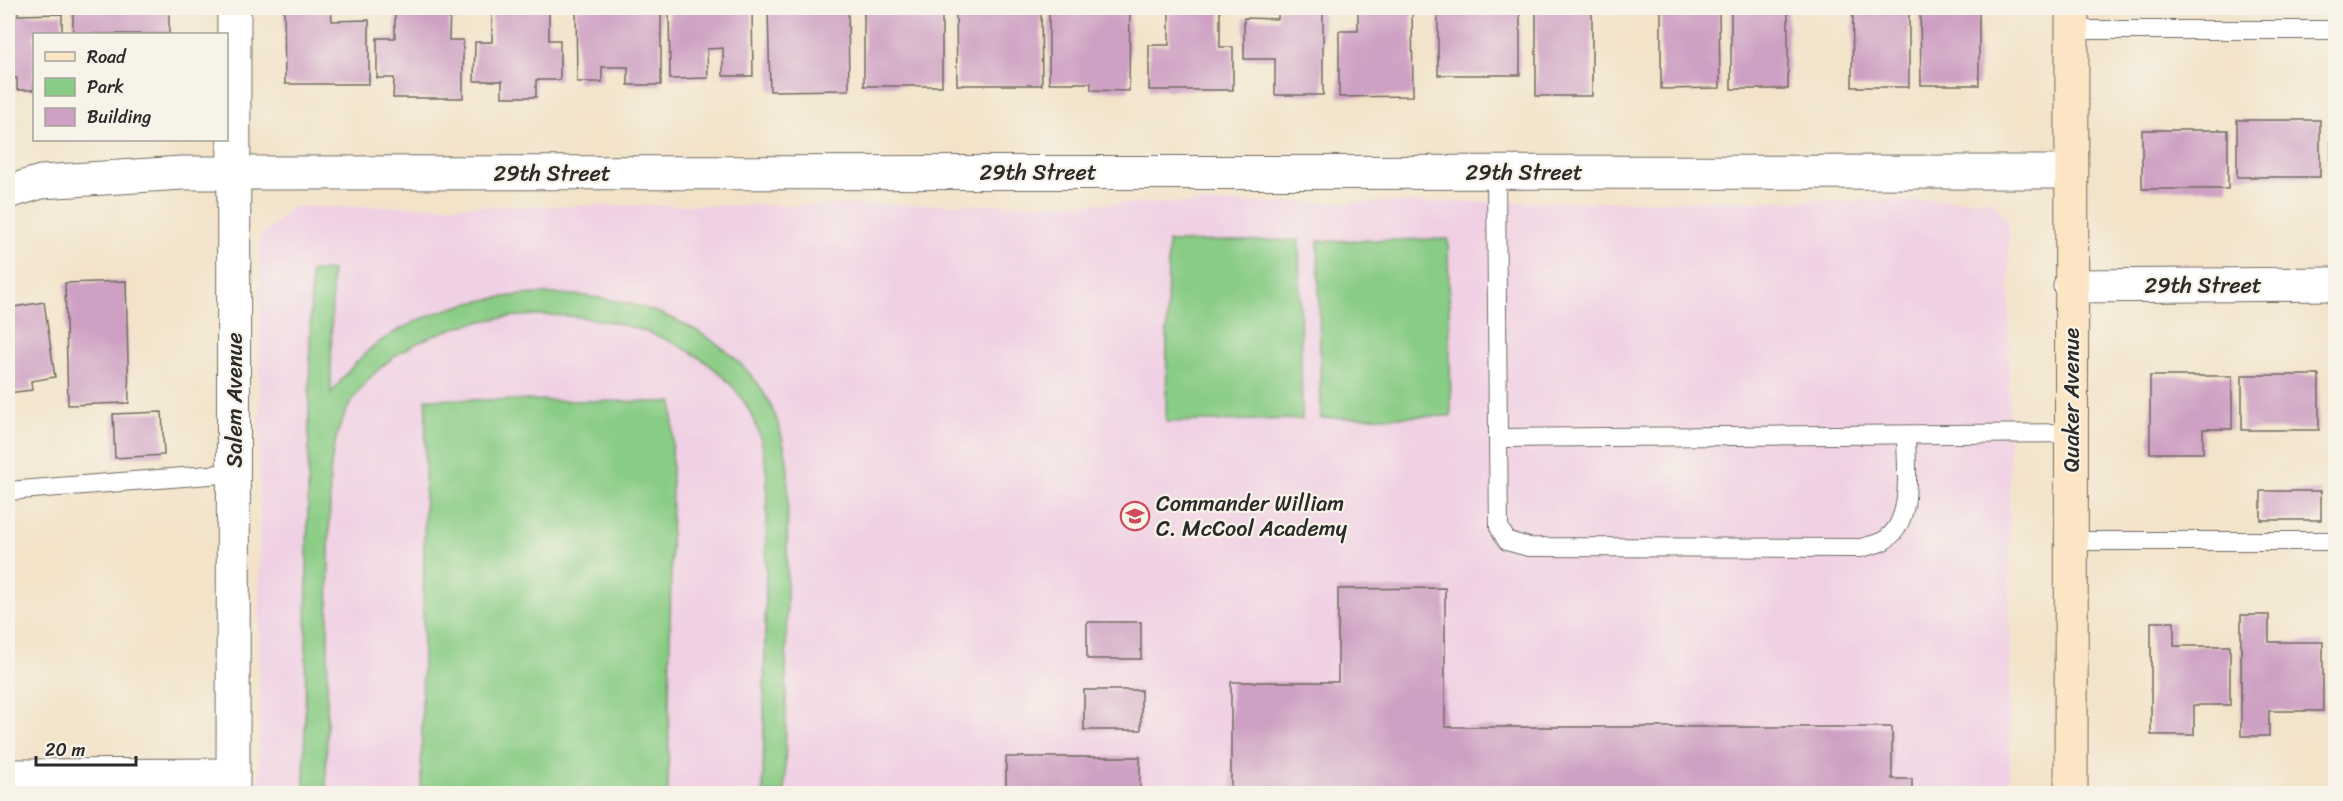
<svg xmlns="http://www.w3.org/2000/svg" width="2343" height="801" viewBox="0 0 2343 801" font-family="Sriracha,sans-serif">
	<style>
		.built { fill: #f0d0e4 }
		.green { fill: #89cc85; stroke: #5a7c58; stroke-width: 1.5 }
		.building { fill: #cea0c3 }
		.lines { fill: none; stroke-linecap: round; stroke-linejoin: round }
		.service-casing { stroke: #716b62; stroke-width: 20 }
		.minor-casing { stroke: #716b62; stroke-width: 35 }
		.tertiary-casing { stroke: #716b62; stroke-width: 35 }
		.secondary-casing { stroke: #716b62; stroke-width: 35 }
		.service { stroke: #fff; stroke-width: 18 }
		.minor { stroke: #fff; stroke-width: 33 }
		.tertiary { stroke: #fff; stroke-width: 33 }
		.secondary { stroke: #fce5c4; stroke-width: 33 }
		.labels { text-anchor: middle; dominant-baseline: central; stroke-width: 4.5; stroke-linejoin: round; paint-order: stroke }
		.street-label { font-size: 22px; fill: #2b2b2b; stroke: #f7f3e8 }
		.poi-label { font-size: 22px; fill: #2b2b2b; stroke: #f7f3e8; text-anchor: start }
	</style>
	<rect width="100%" height="100%" fill="#f7f3e8"/>
	<filter id="ink" filterUnits="userSpaceOnUse"><feTurbulence type="fractalNoise" baseFrequency=".0167" numOctaves="2"/><feDisplacementMap in="SourceGraphic" scale="12" xChannelSelector="R" yChannelSelector="G"/><feConvolveMatrix kernelMatrix="1 2 1 2 8 2 1 2 1" color-interpolation-filters="sRGB"/></filter>
	<filter id="wash" filterUnits="userSpaceOnUse"><feTurbulence type="fractalNoise" baseFrequency=".008" numOctaves="4" result="noise"/><feDisplacementMap in="SourceGraphic" scale="24" xChannelSelector="R" yChannelSelector="G"/><feGaussianBlur stdDeviation="1.35" result="paint"/><feColorMatrix in="noise" values="0 0 0 0 0 0 0 0 0 0 0 0 0 0 0 0 0 1.4 0 .05"/><feComposite in="paint" operator="in"/></filter>
	<g filter="url(#wash)">
		<rect width="100%" height="100%" fill="#f2e3c9"/>
		<!-- built -->
		<path class="built" d="M1992 200 2009 223 2010 793 259 794 260 238 292 207Z"/>
		<!-- green -->
		<g class="green">
			<path d="M1448 239 1451 416 1321 418 1318 241Z"/>
			<path d="M1299 240 1302 419 1166 422 1168 242Z"/>
			<path d="M311 271H332L331 394C346 373 362 353 384 339 486 272 666 277 750 374 773 400 784 435 788 469L785 793H763L767 484C766 449 757 415 734 388 654 295 448 289 366 382 342 409 332 442 330 477L326 793H304Z"/>
			<path d="M426 399 673 402 668 793H421Z"/>
		</g>
		<g id="blocks">
			<!-- building -->
			<g class="building">
				<path d="M8 8H18V15L62 14V34H34V90H17V78H8Z"/>
				<rect x="73" y="8" width="96" height="26"/>
				<path d="M284 8H331L332 21 369 20V84H285Z"/>
				<path d="M395 8H450L449 40H463V98H393L394 78H377V38H395Z"/>
				<path d="M492 8H549V40H560V80H536V97H502V81H474L475 42H492Z"/>
				<path d="M576 8H661V85H628V67H602V82H577Z"/>
				<path d="M669 8H752L753 76H723V48L707 49 708 78 670 79Z"/>
				<path d="M768 8H848L849 90 770 91Z"/>
				<path d="M864 8H891V11L942 10V86H864Z"/>
				<path d="M956 8H987V10H1041L1042 85H957Z"/>
				<path d="M1049 8H1130L1129 91 1091 90V83H1049Z"/>
				<path d="M1169 8H1220V47H1233V90H1149V45H1169Z"/>
				<path d="M1278 8H1323V95H1275V59H1244V18L1278 19Z"/>
				<path d="M1358 8H1412L1413 96 1339 97V31H1358Z"/>
				<rect x="1438" y="8" width="82" height="67"/>
				<rect x="1536" y="8" width="56" height="88"/>
				<path d="M1661 8H1719L1720 88 1661 89Z"/>
				<rect x="1731" y="8" width="57" height="81"/>
				<path d="M1853 8H1909V87H1852Z"/>
				<path d="M1920 8H1979V85H1921Z"/>
				<rect x="2237" y="120" width="83" height="57"/>
				<rect x="2331" y="122" width="5" height="103"/>
				<rect x="2142" y="130" width="86" height="59"/>
				<path d="M126 281 129 403 68 405 65 283Z"/>
				<path d="M44 302 55 377 31 381 32 390 8 393V308Z"/>
				<rect x="2242" y="375" width="77" height="55"/>
				<path d="M2150 376H2232V429H2203V453H2150Z"/>
				<path d="M162 412 164 455 115 458 113 414Z"/>
				<rect x="2261" y="491" width="60" height="29"/>
				<path d="M1445 588V727H1892V779H1912V794H1231V682H1338V589Z"/>
				<path d="M2241 615H2269V642H2323V711H2269V736H2241Z"/>
				<rect x="1087" y="622" width="54" height="37"/>
				<path d="M2151 622H2174V646H2230V705H2194V735H2151Z"/>
				<rect x="1084" y="690" width="57" height="40"/>
				<rect x="1006" y="757" width="134" height="37"/>
			</g>
		</g>
	</g>
	<g filter="url(#ink)">
		<use href="#blocks" fill-opacity="0" stroke="#716b62" stroke-width="1.5"/>
		<g class="lines">
			<!-- service casing -->
			<g class="service-casing">
				<g id="service">
					<path d="M2071 30H2336"/>
					<path d="M1496 172 1498 438 2071 433"/>
					<path d="M1498 438 1499 527 1507 541 1529 547 1861 548C1868 546 1877 544 1883 541 1915 523 1906 466 1906 435"/>
					<path d="M8 491 234 473"/>
					<path d="M2071 541H2336"/>
				</g>
			</g>
			<!-- minor casing -->
			<g class="minor-casing">
				<g id="minor">
					<path d="M8 192 41 182 182 173H234L2071 172"/>
					<path d="M2070 286 2336 284"/>
					<path d="M8 776 233 775"/>
				</g>
			</g>
			<!-- tertiary casing -->
			<g class="tertiary-casing">
				<path id="tertiary" d="M233 794 234 8"/>
			</g>
			<!-- secondary casing -->
			<g class="secondary-casing">
				<path id="secondary" d="M2071 794 2072 8"/>
			</g>
			<!-- service -->
			<use href="#service" class="service"/>
			<!-- minor -->
			<use href="#minor" class="minor"/>
			<!-- tertiary -->
			<use href="#tertiary" class="tertiary"/>
			<!-- secondary -->
			<use href="#secondary" class="secondary"/>
		</g>
	</g>
	<!-- icons -->
	<defs>
		<g id="school-ring" transform="scale(1.5)"><circle r="9.5" fill="#f7f3e8" stroke="#d1495b" stroke-width="1.5"/><path d="M0-5L7-2L0 1L-7-2ZM-4 1L0 2.5L4 1V4Q0 6-4 4Z" fill="#d1495b"/></g>
	</defs>
	<g fill-rule="evenodd">
		<use href="#school-ring" x="1135" y="516"/>
	</g>
	<g class="labels">
		<!-- street labels -->
		<g class="street-label">
			<text x="1038" y="172">29th Street</text>
			<text x="1524" y="172">29th Street</text>
			<text x="552" y="173">29th Street</text>
			<text x="2203" y="285">29th Street</text>
			<text transform="translate(234 400) rotate(-90)">Salem Avenue</text>
			<text transform="translate(2071 400) rotate(-90)">Quaker Avenue</text>
		</g>
		<!-- poi labels -->
		<g class="poi-label">
			<text x="1156" y="503">Commander William<tspan x="1156" dy="25">C. McCool Academy</tspan></text>
		</g>
	</g>
	<!-- margin -->
	<rect width="2343" height="801" fill="none" stroke="#f7f3e8" stroke-width="30"/>
	<!-- legend -->
	<rect x="33" y="33" width="195" height="108" fill="#f7f3e8" stroke="#a5a39c" stroke-width="1.5"/>
	<rect x="45" y="52" width="30" height="9" fill="#fce5c4" stroke="#a5a39c" stroke-width="1.5"/>
	<text x="87" y="63" font-size="18" fill="#2b2b2b">Road</text>
	<rect x="45" y="78" width="30" height="18" fill="#89cc85" stroke="#a5a39c" stroke-width="1.5"/>
	<text x="87" y="93" font-size="18" fill="#2b2b2b">Park</text>
	<rect x="45" y="108" width="30" height="18" fill="#cea0c3" stroke="#a5a39c" stroke-width="1.5"/>
	<text x="87" y="123" font-size="18" fill="#2b2b2b">Building</text>
	<!-- scale -->
	<path d="M36 756v9h100v-9" fill="none" stroke="#2b2b2b" stroke-width="3"/>
	<text x="45" y="756" font-size="18" fill="#2b2b2b" stroke="#f7f3e8" stroke-width="4.5" paint-order="stroke">20 m</text>
</svg>
